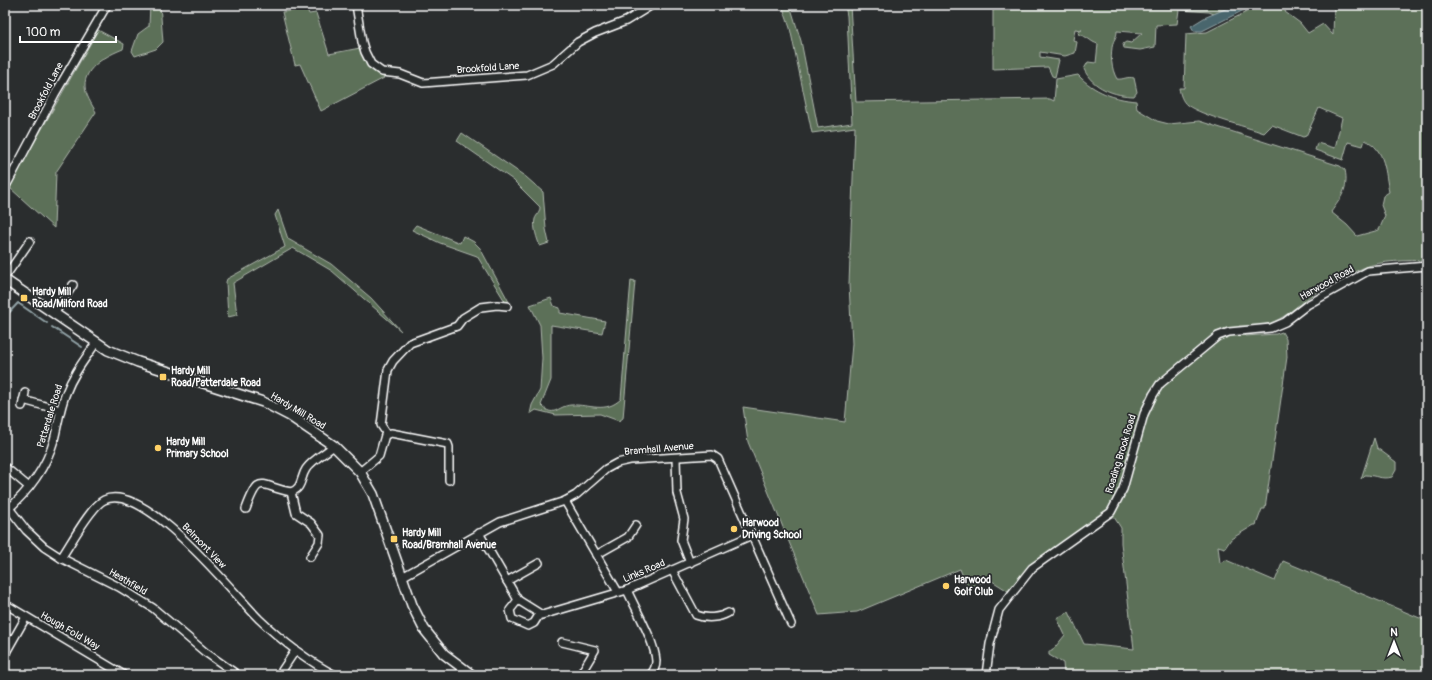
<svg xmlns="http://www.w3.org/2000/svg" width="1432" height="680" viewBox="0 0 1432 680" font-family="Pangolin,sans-serif">
	<style>
		.green { fill: #5c6f59; stroke: #aeb7ac }
		.water { fill: #49666d; stroke: #92a3a7 }
		.lines { fill: none; stroke-linecap: round; stroke-linejoin: round }
		.stream { stroke: #92a3a7; stroke-width: 2 }
		.minor-casing { stroke: #fff; stroke-width: 10 }
		.major-casing { stroke: #fff; stroke-width: 12 }
		.minor { stroke: #2a2d2e; stroke-width: 7 }
		.major { stroke: #2a2d2e; stroke-width: 9 }
		.poi-dot { fill: #ffd166; stroke: #2a2d2e; stroke-width: 1.5 }
		.labels { text-anchor: middle; dominant-baseline: central; stroke-width: 3.5; stroke-linejoin: round; paint-order: stroke }
		.street-label { font-size: 10px; fill: #fff; stroke: #2a2d2e }
		.poi-label { font-size: 10px; font-weight: bold; fill: #fff; stroke: #2a2d2e; text-anchor: start }
	</style>
	<rect width="100%" height="100%" fill="#2a2d2e"/>
	<filter id="ink" filterUnits="userSpaceOnUse"><feTurbulence type="fractalNoise" baseFrequency=".025" numOctaves="2"/><feDisplacementMap in="SourceGraphic" scale="8" xChannelSelector="R" yChannelSelector="G"/><feConvolveMatrix kernelMatrix="1 2 1 2 8 2 1 2 1" color-interpolation-filters="sRGB"/></filter>
	<g filter="url(#ink)">
		<!-- green -->
		<g class="green">
			<path d="M150 5H160L163 42 156 49 135 56 132 51 138 34 149 26Z"/>
			<path d="M782 5H790L801 41 818 128 852 123 847 16 845 5H850L856 102 1050 99 1054 101 1056 79 1078 75C1094 92 1114 99 1136 101L1137 109 1157 121 1169 124 1199 121 1340 166 1345 170C1349 188 1341 198 1331 212L1347 225 1357 236 1379 230 1385 216 1381 205 1383 196 1389 192C1385 173 1386 149 1365 140L1363 146 1348 142 1343 160 1315 150 1317 143 1335 148 1342 118 1319 108 1306 136 1303 137 1272 125 1264 133C1244 126 1203 116 1187 105 1182 101 1180 94 1179 88H1184L1186 34 1207 32 1260 5H1288L1285 12 1300 23 1308 33 1323 24 1333 35 1334 5H1381L1382 7 1409 10 1410 5H1427V260C1407 261 1382 260 1363 268 1349 274 1333 282 1320 290 1287 310 1282 329 1239 326L1245 336 1276 334 1282 332 1286 339 1287 357 1265 509H1262L1256 525H1254L1231 539 1225 548 1218 546 1220 563 1226 560 1275 581 1283 561 1427 621V675H1064L1063 663 1049 655V651H1052L1065 635 1057 618 1069 612 1084 644 1134 649 1121 543V528L1114 517 1104 515 1030 565 1008 591 989 579 968 589 960 569 857 612 819 615 748 442 743 407 845 422 852 344 849 284 855 127 812 133 790 28Z"/>
			<path d="M993 5H1232L1231 7 1214 14 1209 12 1179 10 1177 24 1156 25 1155 47 1140 50 1124 48 1123 44 1126 42 1131 43 1142 33 1117 31C1117 37 1114 39 1113 43 1110 54 1111 69 1117 79 1123 80 1127 76 1134 78L1137 92 1134 96C1115 96 1092 88 1084 69L1088 62 1096 63 1098 44C1090 42 1088 36 1079 35L1078 32 1082 30 1075 29 1073 40 1077 42 1075 53 1065 56 1040 52V57L1059 60 1055 77 1052 76 1048 67 993 69Z"/>
			<path d="M307 9 309 14 316 13 329 54 360 48 367 62 384 78 321 111 300 64 295 65 282 12Z"/>
			<path d="M98 30 124 44 123 49C108 55 84 67 85 86 85 94 92 105 96 112L56 172 54 228 9 187Z"/>
			<path d="M462 133 526 177 543 192 546 229 549 243 540 246C537 239 533 227 535 219 537 214 540 213 540 207L513 180 457 141Z"/>
			<path d="M278 210 288 239 331 264 371 298 401 331 332 271 293 248 233 283 237 315 228 317 226 282 227 279 285 247 275 215Z"/>
			<path d="M416 225 460 243 463 236 474 242 480 248 509 302 506 303 477 256 440 243 412 230Z"/>
			<path d="M631 280 635 281 623 418 619 421 600 414 556 415 536 410 530 414 532 405 540 390 542 358 540 325 530 305 551 298 554 306 560 308V313L605 321 602 333 551 325V380L541 405C554 419 557 406 571 405 590 404 605 414 621 399Z"/>
			<path d="M1374 438 1377 448 1396 462V470L1392 477C1382 480 1375 475 1365 475L1361 479Z"/>
		</g>
		<!-- water -->
		<path class="water" d="M1235 5H1254L1202 31H1194L1191 26 1204 18Z"/>
		<g class="lines">
			<!-- stream -->
			<g class="stream">
				<path d="M5 317 18 303 47 323"/>
				<path d="M52 327 82 347"/>
			</g>
			<!-- minor casing -->
			<g class="minor-casing">
				<g id="minor">
					<path d="M356 5 362 42 365 52 371 64 382 72 400 74 423 83 527 75 553 64 578 42 595 33 626 21 652 5"/>
					<path d="M5 188 55 94 107 5"/>
					<path d="M5 277 30 241"/>
					<path d="M54 314 73 285"/>
					<path d="M23 400 60 410"/>
					<path d="M22 406 25 393"/>
					<path d="M387 434 381 425 388 370 393 361 410 343 457 326 463 318 481 307 497 305 507 306"/>
					<path d="M676 458 677 493 684 519 681 540 690 563"/>
					<path d="M5 467 29 487"/>
					<path d="M360 472 379 456 385 435 391 433 448 444 449 447V480"/>
					<path d="M565 501 618 592"/>
					<path d="M9 508 26 530 44 547 61 558 119 587 153 608 205 652 238 675"/>
					<path d="M246 509C260 471 260 487 291 492"/>
					<path d="M5 512C27 493 46 468 54 440 58 424 60 408 66 393 73 374 85 359 96 343"/>
					<path d="M479 533 518 600 542 615 627 590 752 535"/>
					<path d="M596 555 628 537 636 525"/>
					<path d="M310 557 319 543 320 535 311 523 296 513 291 492C303 488 300 478 306 469 312 460 325 453 334 446"/>
					<path d="M61 558C70 545 91 506 104 500 145 481 232 592 259 619 282 641 306 660 335 675"/>
					<path d="M672 570 696 615C706 619 719 618 728 613"/>
					<path d="M402 577 500 522 565 501 576 495 606 469 617 463 630 460 712 455 718 459 791 624"/>
					<path d="M507 581 539 563"/>
					<path d="M627 590C635 608 655 642 656 661 656 667 654 671 650 675"/>
					<path d="M518 600 510 610 512 619 528 626 534 623 539 615"/>
					<path d="M5 604 124 675"/>
					<path d="M562 642 595 650 580 675"/>
					<path d="M5 654 26 617"/>
					<path d="M279 675 295 651"/>
					<path d="M986 675 990 644 999 610 1032 568 1111 512 1123 489 1144 414 1153 395 1160 384 1218 336 1229 332 1271 328 1285 322 1307 305 1368 271 1427 266"/>
				</g>
			</g>
			<!-- major casing -->
			<g class="major-casing">
				<path id="major" d="M5 280 108 350 138 362 263 402 290 416 334 446 360 472 373 494 412 605 424 629 444 654 472 675"/>
			</g>
			<!-- minor -->
			<use href="#minor" class="minor"/>
			<!-- major -->
			<use href="#major" class="major"/>
		</g>
	</g>
	<!-- markers -->
	<g class="poi-dot">
		<rect x="20" y="294" width="8" height="8" rx="2"/>
		<rect x="159" y="373" width="8" height="8" rx="2"/>
		<circle cx="158" cy="448" r="4"/>
		<circle cx="734" cy="529" r="4"/>
		<rect x="390" y="535" width="8" height="8" rx="2"/>
		<circle cx="946" cy="586" r="4"/>
	</g>
	<g class="labels">
		<!-- street labels -->
		<g class="street-label">
			<text transform="translate(488 68) rotate(-4)">Brookfold Lane</text>
			<text transform="translate(46 91) rotate(-62)">Brookfold Lane</text>
			<text transform="translate(1327 283) rotate(-29)">Harwood Road</text>
			<text transform="translate(298 411) rotate(31)">Hardy Mill Road</text>
			<text transform="translate(50 416) rotate(-73)">Patterdale Road</text>
			<text transform="translate(659 449) rotate(-5)">Bramhall Avenue</text>
			<text transform="translate(1121 454) rotate(-73)">Roading Brook Road</text>
			<text transform="translate(204 546) rotate(46)">Belmont View</text>
			<text transform="translate(644 571) rotate(-23)">Links Road</text>
			<text transform="translate(128 582) rotate(30)">Heathfield</text>
			<text transform="translate(70 631) rotate(30)">Hough Fold Way</text>
		</g>
		<!-- poi labels -->
		<g class="poi-label">
			<text x="32" y="292">Hardy Mill<tspan x="32" dy="12">Road/Milford Road</tspan></text>
			<text x="171" y="371">Hardy Mill<tspan x="171" dy="12">Road/Patterdale Road</tspan></text>
			<text x="166" y="442">Hardy Mill<tspan x="166" dy="12">Primary School</tspan></text>
			<text x="742" y="523">Harwood<tspan x="742" dy="12">Driving School</tspan></text>
			<text x="402" y="533">Hardy Mill<tspan x="402" dy="12">Road/Bramhall Avenue</tspan></text>
			<text x="954" y="580">Harwood<tspan x="954" dy="12">Golf Club</tspan></text>
		</g>
	</g>
	<!-- margin -->
	<rect width="1432" height="680" fill="none" stroke="#2a2d2e" stroke-width="20"/>
	<rect x="10" y="10" width="1412" height="660" fill="none" stroke="#fff" stroke-width="1.5" filter="url(#ink)"/>
	<!-- north arrow -->
	<g transform="translate(1394 642)" stroke="#2a2d2e" stroke-width="3" paint-order="stroke">
	<path d="M0-3L7 15L0 10L-7 15Z" fill="#ffffff"/>
	<text y="-6" font-size="11" font-weight="bold" text-anchor="middle" fill="#ffffff">N</text>
	</g>
	<!-- scale -->
	<path d="M20 36v6h96v-6" fill="none" stroke="#ffffff" stroke-width="2"/>
	<text x="26" y="36" font-size="12" fill="#ffffff" stroke="#2a2d2e" stroke-width="3" paint-order="stroke">100 m</text>
</svg>
